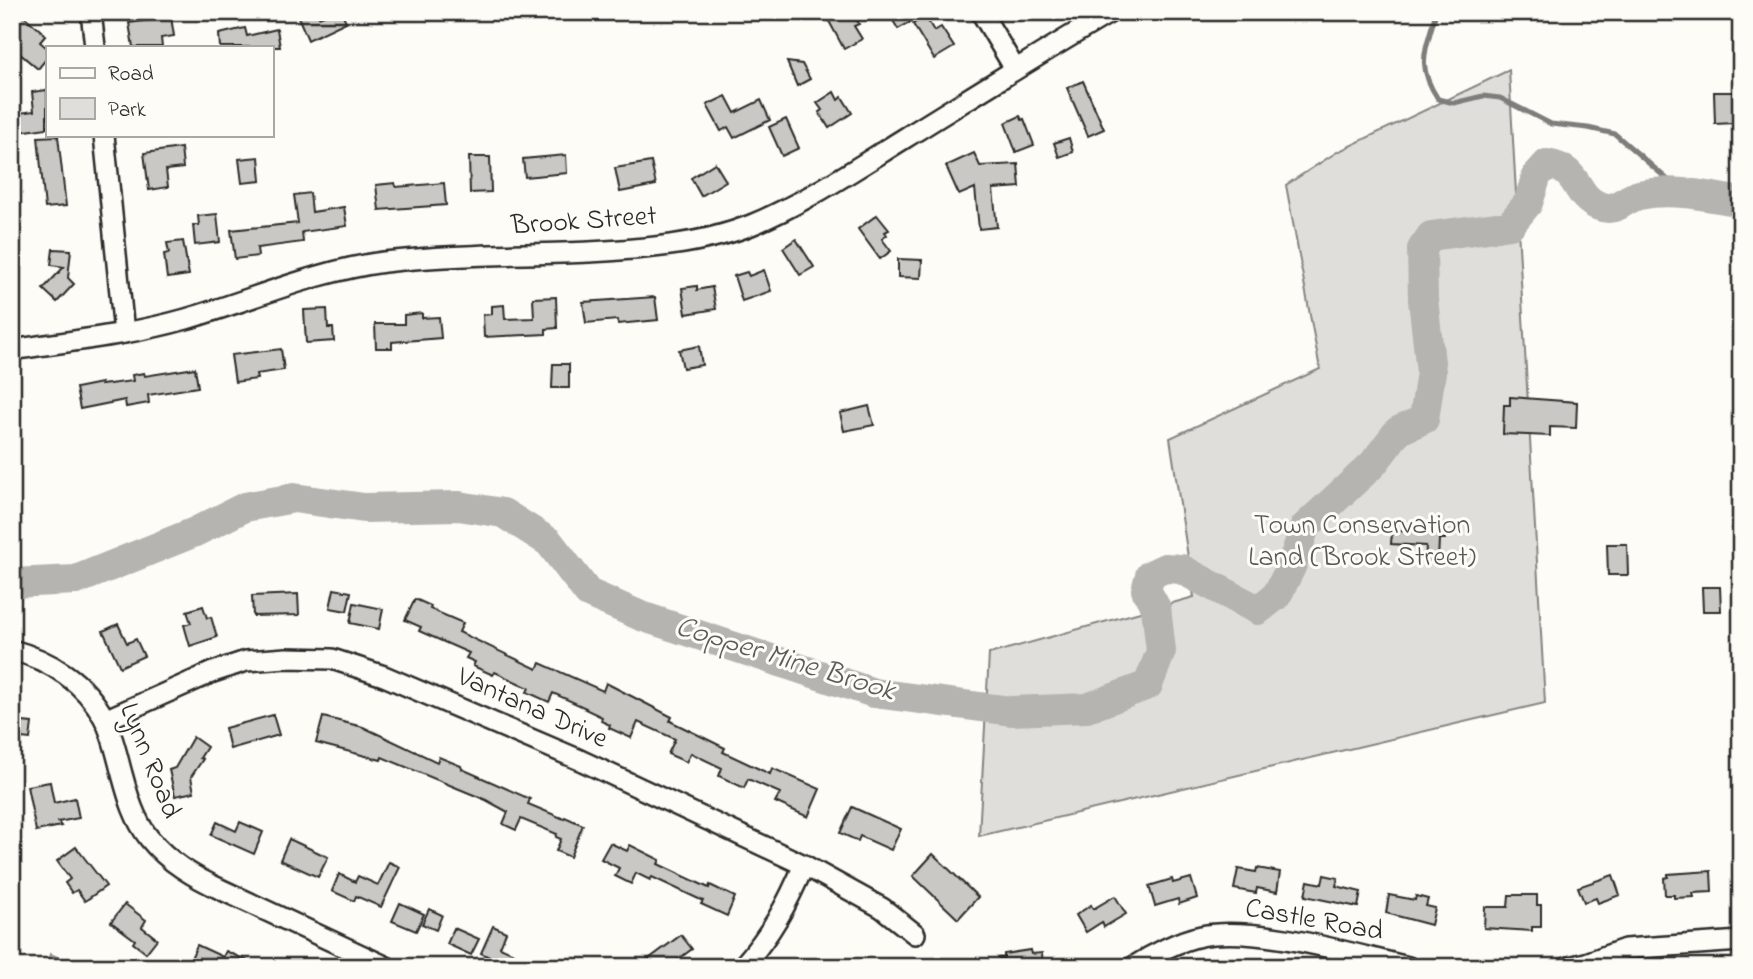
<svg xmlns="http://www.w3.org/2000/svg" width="1753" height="979" viewBox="0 0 1753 979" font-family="'Indie Flower',sans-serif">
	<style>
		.green { fill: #dfdeda; stroke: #858482; stroke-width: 2 }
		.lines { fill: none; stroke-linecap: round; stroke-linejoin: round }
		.stream { stroke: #7e7d7b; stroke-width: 5 }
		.river { stroke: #b5b4b1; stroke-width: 30 }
		.building { fill: #c9c8c4; stroke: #2b2b2b; stroke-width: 2 }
		.minor-casing { stroke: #2b2b2b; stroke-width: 24 }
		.minor { stroke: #fdfcf7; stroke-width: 19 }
		.labels { text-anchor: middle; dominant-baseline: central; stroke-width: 6; stroke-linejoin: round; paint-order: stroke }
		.street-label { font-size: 28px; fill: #2b2b2b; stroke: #fdfcf7 }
		.park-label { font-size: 28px; fill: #585857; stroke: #fdfcf7 }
		.water-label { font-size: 30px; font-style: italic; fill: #5b5b5a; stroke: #fdfcf7 }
	</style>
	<rect width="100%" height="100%" fill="#fdfcf7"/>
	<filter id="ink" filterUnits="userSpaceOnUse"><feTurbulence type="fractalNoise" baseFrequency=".0143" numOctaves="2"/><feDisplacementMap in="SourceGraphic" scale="14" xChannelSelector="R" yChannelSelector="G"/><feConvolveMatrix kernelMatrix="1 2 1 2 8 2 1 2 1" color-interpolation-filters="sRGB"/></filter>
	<g filter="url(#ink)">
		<!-- green -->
		<g class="green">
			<path d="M1509 70 1545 703 979 836 989 654 1194 597 1170 438 1320 369 1286 185 1337 152Z"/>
			<path d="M50 954 80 967H46Z"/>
		</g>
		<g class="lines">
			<!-- stream -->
			<path class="stream" d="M1436 12C1426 50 1415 64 1438 99L1454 103 1483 96 1500 98 1551 124 1588 128 1615 134 1682 192"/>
			<!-- river -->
			<path class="river" d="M12 583 76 580 195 532 245 507 294 498 364 508 459 506 503 513 549 542 588 593 641 616 874 693 1011 711 1087 708 1148 685 1161 651 1156 608 1146 590 1150 575 1165 568 1181 569 1258 610 1277 595 1291 567 1305 527 1373 464 1398 431 1424 419 1431 372 1423 299 1422 249 1431 236 1510 225 1528 203 1537 175 1547 164C1581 169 1573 196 1599 206 1617 213 1623 199 1639 195 1673 188 1707 196 1741 202"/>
		</g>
		<!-- building -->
		<g class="building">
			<path d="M19 12 46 35 40 42 47 48V58L38 69 12 47V21Z"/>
			<path d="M296 12H317L319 17 331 12H342L346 22 308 40Z"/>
			<path d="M824 12H853L859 24 854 26 862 39 844 49Z"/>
			<path d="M888 12H906L911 22 898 29Z"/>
			<path d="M925 16 934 31 941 27 954 47 934 59 913 24Z"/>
			<path d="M171 17 174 36 161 38 162 47H133L129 23Z"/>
			<path d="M245 28 247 36 277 29 280 47H220L219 34Z"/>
			<path d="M787 62 802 64 810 79 797 86Z"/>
			<path d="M1083 81 1104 129 1088 136 1067 88Z"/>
			<path d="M47 90V128L12 133V114L34 111 32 92Z"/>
			<path d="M834 92 838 100 842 97 852 113 829 128 819 112 822 110 817 103Z"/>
			<path d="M1714 92H1734L1735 123 1715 124Z"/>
			<path d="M726 96 735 113 761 100 770 120 734 138 728 127 721 131 707 105Z"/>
			<path d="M1020 116 1022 120 1024 119 1034 145 1016 152 1005 123Z"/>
			<path d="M786 119 799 148 782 156 769 127Z"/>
			<path d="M58 136 66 206 45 208 38 137Z"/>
			<path d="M1069 138 1073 152 1059 157 1054 143Z"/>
			<path d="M181 148 183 168 166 170 168 187 149 190 144 153Z"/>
			<path d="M974 153 980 166 1018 164 1020 187 993 189 997 227 979 229 975 188 959 195 946 166Z"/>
			<path d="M566 155 567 173 525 177 523 159Z"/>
			<path d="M259 157 261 181 242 183 239 159Z"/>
			<path d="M469 157H490L491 192 470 193Z"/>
			<path d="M651 162 656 185 620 192 615 168Z"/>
			<path d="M715 163 726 181 701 196 691 178Z"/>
			<path d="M395 183 396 187 444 183 446 205 379 210 376 185Z"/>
			<path d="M310 193 312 212 344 207 347 226 302 232 303 242 257 248 258 256 235 259 231 230 298 223 294 195Z"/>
			<path d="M217 214 220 242 195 245 193 225H199L198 216Z"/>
			<path d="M877 215 889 230 885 232 887 235 882 239 891 251 880 259 858 229Z"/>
			<path d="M796 239 814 267 800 275 783 248Z"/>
			<path d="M183 241 189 275 167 278 164 254 169 253 167 243Z"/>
			<path d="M53 249 71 250 68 278 74 284 57 302 43 289 64 267 51 265Z"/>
			<path d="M898 259 922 260 921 278 898 277Z"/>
			<path d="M764 270 771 291 742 301 734 276 747 272 749 276Z"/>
			<path d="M697 286V290L712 287 716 309 686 314 682 288Z"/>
			<path d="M556 297 557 328 546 329V334L484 337 483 315 492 314V306L504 305 505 319 534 318 533 298Z"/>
			<path d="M655 297 658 320 618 324 617 320 586 323 583 302Z"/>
			<path d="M327 309 328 328H333L334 341 306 343 304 310Z"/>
			<path d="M422 313V318L439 317 441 338 392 342V348H376L375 324H404V315Z"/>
			<path d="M699 346 702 365 683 368 679 350Z"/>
			<path d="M281 349 284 370 256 374 257 379 235 382 231 355Z"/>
			<path d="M553 364H569V388H552Z"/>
			<path d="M195 368 198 387 148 395 149 403 126 407 125 400 80 409 76 388 101 383V385L133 381 132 375 144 373 145 376Z"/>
			<path d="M1510 397 1577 402 1576 428 1550 427V436L1503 434 1504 405H1510Z"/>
			<path d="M869 406 874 425 844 431 840 413Z"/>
			<path d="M1426 524H1445V539H1439L1438 561H1425L1426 546 1391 544 1392 531 1426 532Z"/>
			<path d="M1607 544H1627L1628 575H1608Z"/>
			<path d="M1702 587H1720L1721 611H1703Z"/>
			<path d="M334 589 351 592 347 611 330 608Z"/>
			<path d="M298 594 299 615 253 616 252 596Z"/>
			<path d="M415 599 431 606 430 609 463 623 459 632 537 669 540 663 603 691 606 683 672 717 670 721 725 748 723 752 770 774 772 768 820 789 808 817 775 802 780 793 748 779 744 788 719 776 722 768 691 753 686 762 668 754 675 739 638 722 631 738 609 728 610 725 601 721 602 717 585 709 586 708 553 693 549 702 527 692 529 688 495 672 493 675 473 666 475 662 466 658 469 653 419 631 421 627 405 620Z"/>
			<path d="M354 603 383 609 379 629 350 623Z"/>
			<path d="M203 606 207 618 211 617 217 637 190 646 184 625 191 623 187 611Z"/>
			<path d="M118 624 127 643 136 639 144 656 120 667 103 631Z"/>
			<path d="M273 715 279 735 230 749 225 728Z"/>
			<path d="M323 717 363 727 437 762 439 757 461 766 462 769 530 799 528 804 564 819 565 817 583 825 570 857 556 851 561 839 556 837 557 834 521 819 516 830 503 824 508 812 486 800 382 757 381 760 316 743Z"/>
			<path d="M12 721 32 723 30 739 12 737Z"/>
			<path d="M193 737 207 747 200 758 203 759 191 777 194 792 175 796 169 770 175 768Z"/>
			<path d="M50 782 54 803 75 798 79 818 58 822 61 826 36 831 27 786Z"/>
			<path d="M852 807 901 829 891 850 860 836 858 841 840 833Z"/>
			<path d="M217 822 236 831 240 822 263 832 254 854 211 835Z"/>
			<path d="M289 839 328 857 318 877 280 860Z"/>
			<path d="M610 843 627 851 630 845 660 860 658 864 709 888 710 885 735 897 727 916 701 904 703 901 652 877 650 880 636 873 631 884 615 876 619 868 601 859Z"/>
			<path d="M76 847 106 886 85 901 77 890 72 893 65 883 70 879 57 861Z"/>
			<path d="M933 854 978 897 958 919 913 876Z"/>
			<path d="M389 862 400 867 381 907 356 896 354 901 332 891 339 874 355 882 358 876 378 885Z"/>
			<path d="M1257 868 1280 872 1277 892 1257 888 1256 893 1234 889 1238 869 1256 872Z"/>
			<path d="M1711 871 1712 892 1693 893 1694 897 1674 898V895H1665L1664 878 1668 877V874Z"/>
			<path d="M1324 875 1338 878 1336 886 1361 892 1358 907 1305 896 1308 881 1322 884Z"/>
			<path d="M1613 875 1620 895 1598 903 1596 898 1584 902 1578 887Z"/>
			<path d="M1191 878 1197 898 1179 904 1178 899 1155 906 1149 886 1172 879 1173 883Z"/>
			<path d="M1389 895 1415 900 1416 896 1428 899 1426 906 1435 908 1431 925 1386 913Z"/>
			<path d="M1509 895H1537V905H1541V927H1532V931L1484 928 1485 907H1508Z"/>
			<path d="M1115 896 1126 914 1104 927 1102 922 1086 932 1076 915 1091 905 1093 909Z"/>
			<path d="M400 903 424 914 416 931 392 921Z"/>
			<path d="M125 904 146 920 142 927 157 939 146 953 133 943 135 940 111 922Z"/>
			<path d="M429 909 442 915 436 930 422 924Z"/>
			<path d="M493 926 506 932 500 947 545 967H509L481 953Z"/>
			<path d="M454 928 479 939 471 955 447 944Z"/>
			<path d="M681 935 692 949 676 961 680 967H638Z"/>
			<path d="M197 945 223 957 226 951 261 967H187Z"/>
			<path d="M1030 950 1031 954 1042 953 1043 967H1000L999 958H1004V954Z"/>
		</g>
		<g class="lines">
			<!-- minor casing -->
			<g class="minor-casing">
				<g id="minor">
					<path d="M91 12 95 47"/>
					<path d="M981 12 1015 69"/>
					<path d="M104 135 124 333"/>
					<path d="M12 350C70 341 130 335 186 319 252 300 315 271 384 262 452 254 521 255 589 252 643 249 701 245 751 225 805 203 855 169 905 138 973 96 1041 53 1111 12"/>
					<path d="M12 650C50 660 85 682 104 718 113 735 117 756 122 774 128 796 134 819 149 838 168 862 194 877 222 890L387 967"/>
					<path d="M105 720 213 672 246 661 286 658 332 659 384 676 580 760 804 865 882 908 915 934"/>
					<path d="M742 967C771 934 787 905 804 865"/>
					<path d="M1133 967C1151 955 1180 940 1201 936 1256 925 1353 954 1408 967"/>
					<path d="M1569 967 1586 963 1625 949 1741 941"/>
				</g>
			</g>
			<!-- minor -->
			<use href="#minor" class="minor"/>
		</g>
	</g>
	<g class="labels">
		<!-- street labels -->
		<g class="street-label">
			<text transform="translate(584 222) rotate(-4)">Brook Street</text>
			<text transform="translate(532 709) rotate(24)">Vantana Drive</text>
			<text transform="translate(149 761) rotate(68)">Lynn Road</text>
			<text transform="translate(1314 921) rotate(10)">Castle Road</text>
		</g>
		<!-- park labels -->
		<g class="park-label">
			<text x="1362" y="526">Town Conservation<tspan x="1362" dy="32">Land (Brook Street)</tspan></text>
		</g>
		<!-- water labels -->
		<g class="water-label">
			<text transform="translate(785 660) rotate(17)">Copper Mine Brook</text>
		</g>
	</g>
	<!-- margin -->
	<rect width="1753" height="979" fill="none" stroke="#fdfcf7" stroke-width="42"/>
	<rect x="21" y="21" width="1711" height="937" fill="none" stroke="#2b2b2b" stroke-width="2.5" filter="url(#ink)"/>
	<!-- legend -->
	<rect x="46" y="46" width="228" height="91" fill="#fdfcf7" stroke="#a9a8a5" stroke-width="2"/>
	<rect x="60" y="68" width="35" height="10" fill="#fdfcf7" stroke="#a9a8a5" stroke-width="2"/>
	<text x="108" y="80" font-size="21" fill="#2b2b2b">Road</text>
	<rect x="60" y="98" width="35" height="21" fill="#dfdeda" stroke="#a9a8a5" stroke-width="2"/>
	<text x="108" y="116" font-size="21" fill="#2b2b2b">Park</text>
</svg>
